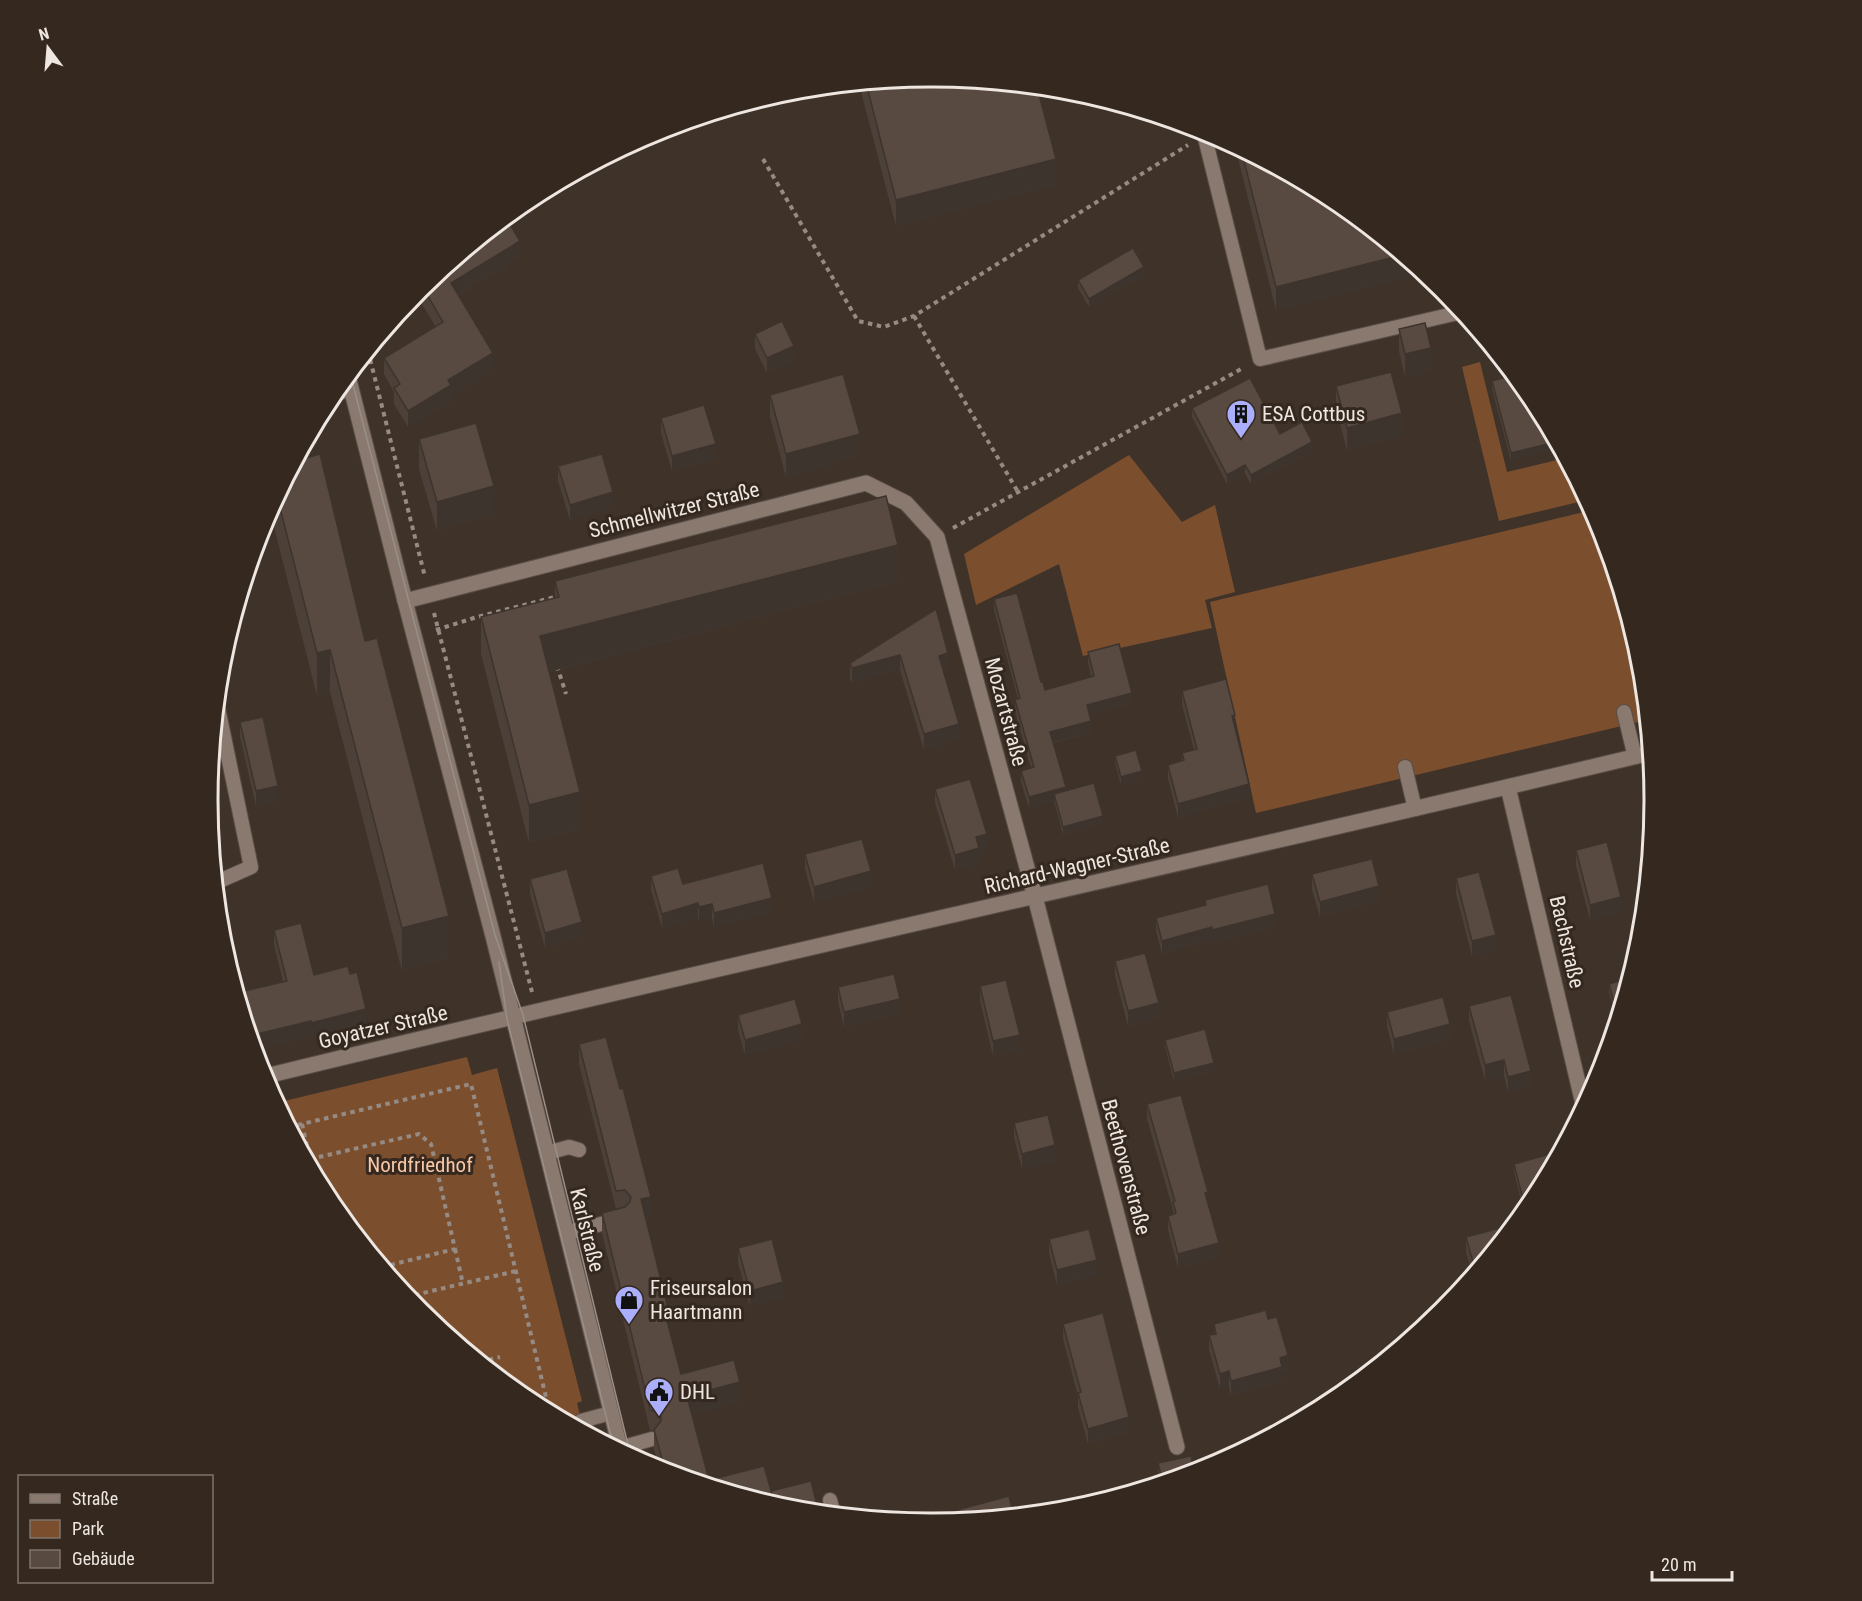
<svg xmlns="http://www.w3.org/2000/svg" width="1862" height="1601" viewBox="0 0 1862 1601" font-family="'Roboto Condensed',sans-serif">
	<style>
		.green { fill: #7b4f2e }
		.lines { fill: none; stroke-linecap: round; stroke-linejoin: round }
		.service-casing { stroke: #594e47; stroke-width: 16 }
		.minor-casing { stroke: #594e47; stroke-width: 17 }
		.tertiary-casing { stroke: #594e47; stroke-width: 17 }
		.path { stroke: #968b84; stroke-width: 4; stroke-dasharray: 4.5 4.5; stroke-linecap: butt }
		.service { stroke: #89796f; stroke-width: 14 }
		.minor { stroke: #89796f; stroke-width: 15 }
		.tertiary { stroke: #89796f; stroke-width: 15 }
		.tram { stroke: #9a8f88; stroke-width: 1.5 }
		.wall { fill: #4c4038 }
		.shaded-wall { fill: #3e342e }
		.building { fill: #584a41; stroke: #3e342e; stroke-width: 1.5 }
		.labels { text-anchor: middle; dominant-baseline: central; stroke-width: 6; stroke-linejoin: round; paint-order: stroke }
		.poi-label { font-size: 21px; fill: #eee6e0; stroke: #34281f; text-anchor: start }
		.street-label { font-size: 21px; fill: #eee6e0; stroke: #34281f }
		.park-label { font-size: 21px; fill: #f6c7a7; stroke: #34281f }
		.rim { fill: none; stroke: #eee6e0; stroke-width: 3 }
	</style>
	<rect width="100%" height="100%" fill="#3f3229"/>
	<!-- green -->
	<g class="green">
		<path d="M1480 362 1507 472 1565 458 1587 500 1499 521 1462 367Z"/>
		<path d="M1129 455 1182 522 1215 505 1235 592 1205 600 1212 628 1083 656 1059 564 976 605 964 554Z"/>
		<path d="M1592 510 1600 524 1606 544 1645 702 1647 720 1256 813 1210 602Z"/>
		<path d="M467 1057 472 1075 497 1068 582 1401 577 1403 584 1432 528 1402 419 1312 329 1202 276 1103Z"/>
	</g>
	<g class="lines">
		<!-- service casing -->
		<g class="service-casing">
			<g id="service">
				<path d="M1203 130 1260 359 1462 312"/>
				<path d="M332 395 351 389"/>
				<path d="M1624 712 1635 757"/>
				<path d="M1405 767 1415 809"/>
				<path d="M215 883 251 867 217 703"/>
				<path d="M547 1153 569 1147 579 1150"/>
				<path d="M567 1233 620 1219"/>
				<path d="M581 1421 611 1413"/>
				<path d="M620 1448 652 1439"/>
				<path d="M830 1500 834 1515"/>
			</g>
		</g>
		<!-- minor casing -->
		<g class="minor-casing">
			<g id="minor">
				<path d="M405 601 866 483 906 503 937 537 1035 897 1177 1447"/>
				<path d="M1508 787 1584 1108"/>
				<path d="M262 1077C724 964 1188 864 1650 753"/>
			</g>
		</g>
		<!-- tertiary casing -->
		<g class="tertiary-casing">
			<path id="tertiary" d="M348 376 405 601 493 936 621 1452"/>
		</g>
		<!-- path -->
		<g class="path">
			<path d="M763 159 858 321 884 327 914 316 1188 145"/>
			<path d="M914 316 1018 492"/>
			<path d="M368 351 425 577"/>
			<path d="M953 528 1243 368"/>
			<path d="M434 613 532 992"/>
			<path d="M436 630 477 617 559 596"/>
			<path d="M557 666 566 694"/>
			<path d="M302 1124 310 1159 419 1134 431 1144 455 1249 382 1267"/>
			<path d="M289 1127 471 1084 550 1414"/>
			<path d="M455 1249 463 1284"/>
			<path d="M406 1297 516 1271"/>
			<path d="M480 1362 500 1357"/>
		</g>
		<!-- service -->
		<use href="#service" class="service"/>
		<!-- minor -->
		<use href="#minor" class="minor"/>
		<!-- tertiary -->
		<use href="#tertiary" class="tertiary"/>
		<!-- tram -->
		<g class="tram">
			<path d="M350 373 495 935 523 1015 631 1457"/>
			<path d="M499 962 507 1019 614 1448"/>
		</g>
	</g>
	<!-- wall -->
	<g class="wall">
		<path d="M931 76 1056 185 896 226 859 84Z"/>
		<path d="M1235 146 1334 199 1423 273 1276 310Z"/>
		<path d="M506 218 520 257 458 295 493 370 451 395V402L408 427 394 404V392L384 374V358L436 327 415 293 419 288Z"/>
		<path d="M1144 275 1089 307 1078 288V280Z"/>
		<path d="M1399 329 1431 371 1405 377 1399 351Z"/>
		<path d="M755 334 794 361 767 373 755 349Z"/>
		<path d="M1514 375 1511 461 1492 389V381Z"/>
		<path d="M1336 386 1402 436 1347 450 1336 409Z"/>
		<path d="M770 395 860 456 786 477 770 417Z"/>
		<path d="M1192 408 1280 434 1312 451 1251 484 1245 474 1227 484 1192 417Z"/>
		<path d="M661 418 716 459 672 471 661 433Z"/>
		<path d="M419 439 494 515 437 531 419 469Z"/>
		<path d="M296 461 449 959 402 971 330 692 317 696 270 511Z"/>
		<path d="M558 466 613 507 570 520 558 481Z"/>
		<path d="M555 581 898 582 549 672 580 830 529 843 481 654V617L555 598Z"/>
		<path d="M994 599 1045 690 1091 677 1088 663V652L1132 704 1089 715 1091 732 1053 743 1066 791 1103 823 1063 835 1054 801 1029 808 1021 782V771L1031 768 1015 711V700L1018 699 994 610Z"/>
		<path d="M936 609 948 668 943 670 959 739 924 750 900 670 852 683 850 678V663Z"/>
		<path d="M1182 691 1235 728 1249 798 1178 818 1168 779V765L1182 761V753L1194 750 1182 705Z"/>
		<path d="M240 722 278 801 256 806 240 737Z"/>
		<path d="M1115 756 1142 779 1121 785 1115 763Z"/>
		<path d="M935 789 987 848 979 851V863L955 870 935 803Z"/>
		<path d="M1576 850 1621 912 1590 920 1576 866Z"/>
		<path d="M805 854 871 887 814 902 805 869Z"/>
		<path d="M1312 874 1379 901 1320 917 1312 890Z"/>
		<path d="M651 876 683 884 772 912 714 927 712 918 699 921 698 917 662 928 651 890Z"/>
		<path d="M1456 878 1496 950 1472 956 1456 894Z"/>
		<path d="M530 879 582 937 545 948 530 894Z"/>
		<path d="M1205 900 1275 927 1212 943V940L1162 954 1156 931V918L1205 905Z"/>
		<path d="M274 930 314 975 350 974 366 1024 311 1038V1036L254 1050 236 993 283 982 274 945Z"/>
		<path d="M1115 961 1159 1018 1128 1026 1115 976Z"/>
		<path d="M1630 978 1617 1021 1609 992V984Z"/>
		<path d="M980 986 1020 1050 993 1056 980 1001Z"/>
		<path d="M838 987 900 1014 844 1027 838 1002Z"/>
		<path d="M1469 1006 1531 1086 1508 1092 1504 1076 1485 1081 1469 1021Z"/>
		<path d="M1387 1012 1450 1039 1394 1054 1387 1027Z"/>
		<path d="M738 1015 802 1039 745 1055 738 1030Z"/>
		<path d="M1165 1040 1214 1071 1174 1081 1165 1047Z"/>
		<path d="M579 1044 651 1217 646 1219 669 1327 681 1374 740 1402 692 1415 709 1480 771 1491 789 1511 660 1471 654 1450V1431L650 1430 602 1233V1213L616 1209 579 1064Z"/>
		<path d="M1147 1104 1208 1202 1219 1257 1178 1268 1168 1230V1216L1173 1214V1210L1147 1119Z"/>
		<path d="M1014 1123 1055 1161 1022 1169 1014 1138Z"/>
		<path d="M1514 1164 1533 1203 1524 1213 1514 1172Z"/>
		<path d="M1466 1237 1503 1240 1473 1276 1466 1252Z"/>
		<path d="M1049 1239 1097 1275 1057 1285 1049 1254Z"/>
		<path d="M738 1248 783 1297 750 1306 738 1263Z"/>
		<path d="M1268 1319 1288 1370 1282 1372V1382L1231 1396 1229 1387 1220 1389 1209 1350V1335L1214 1334V1324Z"/>
		<path d="M1063 1324 1129 1432 1088 1444 1078 1408V1396L1063 1339Z"/>
		<path d="M1158 1463 1195 1473 1161 1484 1158 1471Z"/>
	</g>
	<!-- shaded-wall -->
	<g class="shaded-wall">
		<path d="M1056 159V185L896 226V200Z"/>
		<path d="M520 241V257L451 299V283Z"/>
		<path d="M1402 255 1423 273 1276 310V287Z"/>
		<path d="M1144 267V275L1089 307V299Z"/>
		<path d="M794 346V361L767 373V358Z"/>
		<path d="M1431 348V371L1405 377V354Z"/>
		<path d="M493 353V370L451 395V402L408 427V411L448 380Z"/>
		<path d="M1402 413V436L1347 450V428Z"/>
		<path d="M860 434V456L786 477V454Z"/>
		<path d="M1312 442V451L1251 484V475Z"/>
		<path d="M1556 442 1560 448 1511 461V453Z"/>
		<path d="M716 444V459L672 471V456Z"/>
		<path d="M1245 465V474L1227 484V475Z"/>
		<path d="M494 486V515L437 531V502Z"/>
		<path d="M613 492V507L570 520V505Z"/>
		<path d="M898 545V582L540 674V636Z"/>
		<path d="M330 650V692L317 696V653Z"/>
		<path d="M948 653V668L939 671V656Z"/>
		<path d="M900 655V670L852 683V668Z"/>
		<path d="M1132 693V704L1087 716V705Z"/>
		<path d="M1235 715V729L1232 716Z"/>
		<path d="M1091 721V732L1050 743V732Z"/>
		<path d="M959 724V739L924 750V734Z"/>
		<path d="M1142 771V779L1121 785V777Z"/>
		<path d="M1249 784V798L1178 818V804Z"/>
		<path d="M278 786V801L256 806V791Z"/>
		<path d="M1066 787V798L1054 794V801L1029 808V797Z"/>
		<path d="M580 792V830L529 843V805Z"/>
		<path d="M1103 816V823L1063 835V827Z"/>
		<path d="M987 834V848L979 851V863L955 870V855L976 837Z"/>
		<path d="M871 871V887L814 902V887Z"/>
		<path d="M1379 886V901L1320 917V902Z"/>
		<path d="M1621 897V912L1590 920V905Z"/>
		<path d="M772 898V912L714 927V913Z"/>
		<path d="M698 903V917L662 928V914Z"/>
		<path d="M712 904V918L699 921V907Z"/>
		<path d="M1275 914V927L1212 943V930Z"/>
		<path d="M449 916V959L402 971V928Z"/>
		<path d="M582 922V937L545 948V933Z"/>
		<path d="M1212 927V940L1162 954V941Z"/>
		<path d="M1496 935V950L1472 956V941Z"/>
		<path d="M900 999V1014L844 1027V1012Z"/>
		<path d="M1159 1003V1018L1128 1026V1011Z"/>
		<path d="M366 1009V1024L311 1038V1023Z"/>
		<path d="M311 1021V1036L254 1050 249 1036Z"/>
		<path d="M802 1024V1039L745 1055V1040Z"/>
		<path d="M1450 1024V1039L1394 1054V1039Z"/>
		<path d="M1020 1035V1050L993 1056V1041Z"/>
		<path d="M1504 1060V1076L1485 1081V1065Z"/>
		<path d="M1214 1063V1071L1174 1081V1073Z"/>
		<path d="M1531 1071V1086L1508 1092V1077Z"/>
		<path d="M1055 1145V1161L1022 1169V1154Z"/>
		<path d="M651 1197V1217L641 1220V1199Z"/>
		<path d="M1219 1243V1257L1178 1268V1254Z"/>
		<path d="M1097 1260V1275L1057 1285V1270Z"/>
		<path d="M783 1282V1297L750 1306V1291Z"/>
		<path d="M665 1313H669V1333Z"/>
		<path d="M1288 1355V1370L1282 1372V1382L1231 1396V1381L1280 1358Z"/>
		<path d="M1229 1371V1387L1220 1389V1374Z"/>
		<path d="M740 1382V1402L687 1417V1396Z"/>
		<path d="M1129 1417V1432L1088 1444V1429Z"/>
		<path d="M774 1501V1506L766 1503Z"/>
	</g>
	<!-- building -->
	<g class="building">
		<path d="M931 76 1037 87 1056 159 896 200 866 83Z"/>
		<path d="M1241 149 1334 199 1402 255 1276 287Z"/>
		<path d="M506 218 520 241 451 283 493 353 448 380 451 385 408 411 394 388 400 384 384 358 443 322 422 286Z"/>
		<path d="M1133 248 1144 267 1089 299 1078 280Z"/>
		<path d="M782 321 794 346 767 358 755 334Z"/>
		<path d="M1425 323 1431 348 1405 354 1399 329Z"/>
		<path d="M1391 372 1402 413 1347 428 1336 386Z"/>
		<path d="M843 374 860 434 786 454 770 395Z"/>
		<path d="M1514 375 1533 399 1556 442 1511 453 1492 381Z"/>
		<path d="M1250 378 1280 434 1302 422 1312 442 1251 475 1245 465 1227 475 1192 408Z"/>
		<path d="M704 405 716 444 672 456 661 418Z"/>
		<path d="M476 423 494 486 437 502 419 439Z"/>
		<path d="M320 454 365 641 377 638 449 916 402 928 330 650 317 653 277 496 296 461Z"/>
		<path d="M602 454 613 492 570 505 558 466Z"/>
		<path d="M886 496 898 545 540 636 580 792 529 805 481 617 559 597 555 581Z"/>
		<path d="M1017 593 1041 682H1043L1045 690 1094 676 1088 652 1119 644 1132 693 1087 705 1091 721 1050 732 1066 787 1029 797 1021 771 1034 767 1015 700 1020 698 994 599Z"/>
		<path d="M936 609 948 653 939 656 959 724 924 734 900 655 852 668 850 663Z"/>
		<path d="M1226 679 1235 715 1232 716 1249 784 1178 804 1168 765 1184 760 1182 753 1197 749 1182 691Z"/>
		<path d="M263 717 278 786 256 791 240 722Z"/>
		<path d="M1136 750 1142 771 1121 777 1115 756Z"/>
		<path d="M970 779 987 834 976 837 979 848 955 855 935 789Z"/>
		<path d="M1094 783 1103 816 1063 827 1054 794Z"/>
		<path d="M862 839 871 871 814 887 805 854Z"/>
		<path d="M1607 842 1621 897 1590 905 1576 850Z"/>
		<path d="M1372 859 1379 886 1320 902 1312 874Z"/>
		<path d="M763 863 772 898 714 913 712 904 699 907 698 903 662 914 651 876 678 868 683 884Z"/>
		<path d="M567 869 582 922 545 933 530 879Z"/>
		<path d="M1479 872 1496 935 1472 941 1456 878Z"/>
		<path d="M1268 884 1275 914 1212 930V927L1162 941 1156 918 1206 905 1205 900Z"/>
		<path d="M301 923 314 975 348 966 350 974 357 972 366 1009 311 1023V1021L249 1036 236 993 287 981 274 930Z"/>
		<path d="M1145 953 1159 1003 1128 1011 1115 961Z"/>
		<path d="M894 974 900 999 844 1012 838 987Z"/>
		<path d="M1630 978 1618 1017 1609 984Z"/>
		<path d="M1006 980 1020 1035 993 1041 980 986Z"/>
		<path d="M1511 995 1531 1071 1508 1077 1504 1060 1485 1065 1469 1006Z"/>
		<path d="M1443 997 1450 1024 1394 1039 1387 1012Z"/>
		<path d="M795 999 802 1024 745 1040 738 1015Z"/>
		<path d="M1205 1029 1214 1063 1174 1073 1165 1040Z"/>
		<path d="M606 1037 620 1089 623 1088 651 1197 641 1199 669 1313H665L681 1374 734 1360 740 1382 687 1396 709 1480 764 1466 774 1501 766 1503 666 1473 654 1430 661 1421V1417L658 1412 650 1410 602 1213 625 1207 630 1202 631 1197 625 1190 616 1191 579 1044Z"/>
		<path d="M1181 1095 1208 1192 1205 1193 1219 1243 1178 1254 1168 1216 1176 1213 1173 1202 1175 1201 1147 1104Z"/>
		<path d="M1048 1115 1055 1145 1022 1154 1014 1123Z"/>
		<path d="M1550 1154 1553 1165 1533 1203 1526 1211 1514 1164Z"/>
		<path d="M1500 1228 1503 1240 1476 1273 1466 1237Z"/>
		<path d="M1089 1229 1097 1260 1057 1270 1049 1239Z"/>
		<path d="M772 1239 783 1282 750 1291 738 1248Z"/>
		<path d="M1266 1310 1268 1319 1277 1317 1288 1355 1280 1358 1282 1367 1231 1381 1229 1371 1220 1374 1209 1335 1216 1334 1214 1324Z"/>
		<path d="M1103 1313 1129 1417 1088 1429 1078 1393 1081 1392 1063 1324Z"/>
		<path d="M1191 1456 1195 1473 1163 1483 1158 1463Z"/>
		<path d="M811 1481 819 1513 789 1511 774 1506V1501L771 1491Z"/>
		<path d="M1148 1486V1488L1080 1508 1079 1505Z"/>
		<path d="M1009 1496 1014 1516 931 1524H926L936 1521 935 1516Z"/>
	</g>
	<!-- icons -->
	<defs>
		<g id="building-pin" transform="scale(1.5)"><path d="M0 17L-7.5 6A9.5 9.5 0 1 1 7.5 6Z" fill="#abaffb" stroke="#34281f"/><path d="M-4-6H4V6H1V3H-1V6H-4ZM-2.5-4.3h1.7v1.8h-1.7ZM.8-4.3h1.7v1.8H.8ZM-2.5-1h1.7V.8h-1.7ZM.8-1h1.7V.8H.8Z" fill="#111"/></g>
		<g id="shop-pin" transform="scale(1.5)"><path d="M0 17L-7.5 6A9.5 9.5 0 1 1 7.5 6Z" fill="#abaffb" stroke="#34281f"/><path d="M-5-2.5h2.3a2.7 3.5 0 0 1 5.4 0H5L5.5 6h-11ZM-1.5-2.5h3a1.5 2.3 0 0 0-3 0Z" fill="#111"/></g>
		<g id="civic-pin" transform="scale(1.5)"><path d="M0 17L-7.5 6A9.5 9.5 0 1 1 7.5 6Z" fill="#abaffb" stroke="#34281f"/><path d="M-.6-6.5H3V-4.5H.6V-3L4-1V1h2V6H-6V1h2V-1L-.6-3ZM-1.2 2.5V6h2.4V2.5Z" fill="#111"/></g>
	</defs>
	<g fill-rule="evenodd">
		<use href="#building-pin" x="1241" y="414"/>
		<use href="#shop-pin" x="629" y="1300"/>
		<use href="#civic-pin" x="659" y="1392"/>
	</g>
	<g class="labels">
		<!-- poi labels -->
		<g class="poi-label">
			<text x="1262" y="414">ESA Cottbus</text>
			<text x="650" y="1288">Friseursalon<tspan x="650" dy="24">Haartmann</tspan></text>
			<text x="680" y="1392">DHL</text>
		</g>
		<!-- street labels -->
		<g class="street-label">
			<text transform="translate(674 510) rotate(-14)">Schmellwitzer Straße</text>
			<text transform="translate(1006 712) rotate(75)">Mozartstraße</text>
			<text transform="translate(1077 866) rotate(-13)">Richard-Wagner-Straße</text>
			<text transform="translate(1567 942) rotate(77)">Bachstraße</text>
			<text transform="translate(383 1027) rotate(-13)">Goyatzer Straße</text>
			<text transform="translate(1126 1167) rotate(75)">Beethovenstraße</text>
			<text transform="translate(587 1230) rotate(76)">Karlstraße</text>
		</g>
		<!-- park labels -->
		<g class="park-label">
			<text x="420" y="1165">Nordfriedhof</text>
		</g>
	</g>
	<!-- crop -->
	<path d="M0 0H1862V1601H0ZM218 800a713 713 0 1 1 1426 0a713 713 0 1 1-1426 0Z" fill="#34281f" fill-rule="evenodd"/>
	<path class="rim" d="M218 800a713 713 0 1 1 1426 0a713 713 0 1 1-1426 0Z"/>
	<!-- legend -->
	<rect x="18" y="1475" width="195" height="108" fill="#34281f" stroke="#7e746c" stroke-width="1.5"/>
	<rect x="30" y="1494" width="30" height="9" fill="#89796f" stroke="#7e746c" stroke-width="1.5"/>
	<text x="72" y="1505" font-size="18" fill="#eee6e0">Straße</text>
	<rect x="30" y="1520" width="30" height="18" fill="#7b4f2e" stroke="#7e746c" stroke-width="1.5"/>
	<text x="72" y="1535" font-size="18" fill="#eee6e0">Park</text>
	<rect x="30" y="1550" width="30" height="18" fill="#584a41" stroke="#7e746c" stroke-width="1.5"/>
	<text x="72" y="1565" font-size="18" fill="#eee6e0">Gebäude</text>
	<!-- north arrow -->
	<g transform="translate(48 48) rotate(344)" stroke="#34281f" stroke-width="4.5" paint-order="stroke">
	<path d="M0-4.5L10 22L0 15L-10 22Z" fill="#eee6e0"/>
	<text y="-9" font-size="16" font-weight="bold" text-anchor="middle" fill="#eee6e0">N</text>
	</g>
	<!-- scale -->
	<path d="M1652 1571v9h80v-9" fill="none" stroke="#eee6e0" stroke-width="3"/>
	<text x="1661" y="1571" font-size="18" fill="#eee6e0" stroke="#34281f" stroke-width="4.5" paint-order="stroke">20 m</text>
</svg>
